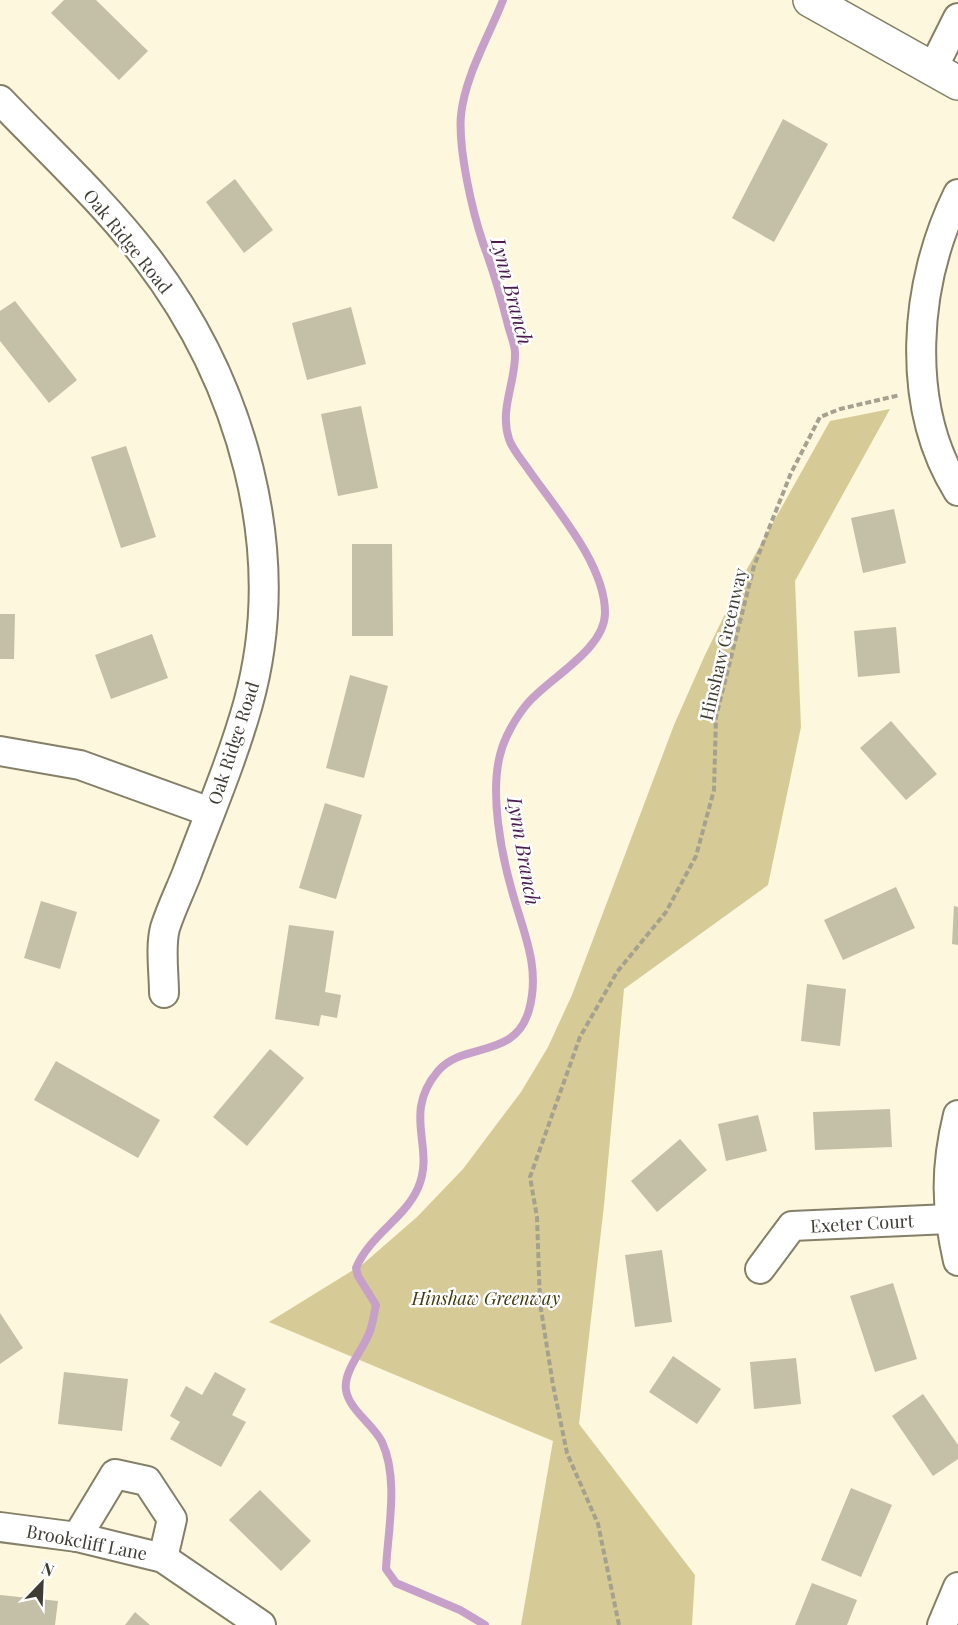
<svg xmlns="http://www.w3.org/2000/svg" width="958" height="1625" viewBox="0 0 958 1625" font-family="'Playfair Display',serif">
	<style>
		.green { fill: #d6ca96 }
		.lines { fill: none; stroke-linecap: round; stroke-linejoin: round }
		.stream { stroke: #c7a0c9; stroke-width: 8 }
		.building { fill: #c4bfa7 }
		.street-casing { stroke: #847f68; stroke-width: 32 }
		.primary-casing { stroke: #847f68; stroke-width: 36 }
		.path { stroke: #a5a18e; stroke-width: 4; stroke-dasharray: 6 3; stroke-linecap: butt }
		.street { stroke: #fff; stroke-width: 28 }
		.primary { stroke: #fff; stroke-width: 33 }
		.labels { text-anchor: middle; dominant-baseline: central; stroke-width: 5; stroke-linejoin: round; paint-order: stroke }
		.street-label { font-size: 18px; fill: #3f3d33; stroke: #fff }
		.park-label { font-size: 18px; font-style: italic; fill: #41380c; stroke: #fff }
		.water-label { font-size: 20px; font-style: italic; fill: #4a1b4e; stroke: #fff }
	</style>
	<rect width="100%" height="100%" fill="#fcf7dd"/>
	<!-- green -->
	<path class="green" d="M890 409 795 581 801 727 768 885 624 989 604 1205 579 1424 695 1575 692 1625H521L553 1441 269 1322 363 1264 417 1217 463 1169 521 1092 548 1047 572 995 674 725 705 655 747 569 830 421Z"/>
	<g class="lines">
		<!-- stream -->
		<path class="stream" d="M485 1625 460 1610 396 1583 386 1569C388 1529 399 1479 382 1442 373 1424 349 1410 346 1390 343 1371 364 1349 370 1331 373 1323 374 1313 376 1305L358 1276 356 1268C369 1236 405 1218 418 1188 436 1147 401 1115 438 1071 464 1041 515 1060 529 1010 541 967 523 932 512 891 501 853 490 794 500 755 504 738 516 717 527 704 549 678 604 650 605 614 606 565 555 508 528 469 522 460 512 449 509 439 499 409 516 382 515 353 515 344 510 334 508 325 501 297 493 270 483 243 472 210 458 149 461 115 465 76 489 36 503 0"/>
	</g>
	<!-- building -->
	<g class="building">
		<path d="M64 0H96L148 51 119 80 51 13Z"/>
		<path d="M783 119 828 144 774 242 732 218Z"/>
		<path d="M235 179 273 230 244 253 206 202Z"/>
		<path d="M15 301 77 380 49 403 0 341V311Z"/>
		<path d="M351 307 366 364 307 380 292 323Z"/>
		<path d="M361 406 378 488 338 496 321 414Z"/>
		<path d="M126 446 156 537 121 548 91 457Z"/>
		<path d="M894 509 906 563 863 573 851 518Z"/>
		<path d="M352 544H392L393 636H352Z"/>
		<path d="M0 614H15L14 659H0Z"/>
		<path d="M896 627 900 673 858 677 854 631Z"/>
		<path d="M152 634 168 678 111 699 95 655Z"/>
		<path d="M350 675 388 686 364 778 326 768Z"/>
		<path d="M891 721 937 774 906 800 860 748Z"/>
		<path d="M325 803 362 815 336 899 299 888Z"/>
		<path d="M896 887 915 928 843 960 824 920Z"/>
		<path d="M41 901 77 912 60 969 24 958Z"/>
		<path d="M954 906 958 907V945L952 944Z"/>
		<path d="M289 925 334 931 325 992 341 995 337 1018 321 1015 319 1026 275 1019Z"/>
		<path d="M807 984 846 989 840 1046 801 1041Z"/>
		<path d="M270 1049 304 1078 247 1146 213 1117Z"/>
		<path d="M56 1061 160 1120 138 1158 34 1100Z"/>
		<path d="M890 1109 892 1147 815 1150 813 1112Z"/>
		<path d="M758 1115 767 1151 726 1161 718 1124Z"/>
		<path d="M680 1139 707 1170 657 1212 631 1181Z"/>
		<path d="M662 1250 672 1322 635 1327 625 1255Z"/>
		<path d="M893 1283 917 1359 875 1372 850 1296Z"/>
		<path d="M0 1313 23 1348 0 1364Z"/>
		<path d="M673 1356 721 1389 697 1424 649 1392Z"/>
		<path d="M796 1358 801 1404 754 1409 750 1362Z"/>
		<path d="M64 1372 128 1379 122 1431 58 1424Z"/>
		<path d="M215 1372 246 1389 232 1415 246 1422 221 1467 170 1439 180 1422 170 1416 186 1386 202 1395Z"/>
		<path d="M923 1394 958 1445V1459L933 1476 892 1416Z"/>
		<path d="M851 1488 892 1505 861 1577 821 1560Z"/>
		<path d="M260 1490 311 1541 281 1571 229 1520Z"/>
		<path d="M812 1583 857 1600 847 1625H795Z"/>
		<path d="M0 1595 58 1601 55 1625H0Z"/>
		<path d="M135 1612 150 1625H125Z"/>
	</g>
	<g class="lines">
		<!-- street casing -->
		<g class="street-casing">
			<g id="street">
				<path d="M933 68 958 18"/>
				<path d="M0 100C49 151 103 201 146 257 241 381 291 550 248 704 232 761 208 817 187 873 180 891 171 909 165 928 160 947 164 973 164 993"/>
				<path d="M958 194C914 283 904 404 958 491"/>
				<path d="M0 751 80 765 210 812"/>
				<path d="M958 1115C945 1168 946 1208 958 1261"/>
				<path d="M760 1269 792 1226 949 1219"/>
				<path d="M0 1527 77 1537 163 1558 261 1625"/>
				<path d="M77 1537 115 1474 147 1481 172 1519 163 1558"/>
				<path d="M942 1625 958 1587"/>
			</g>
		</g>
		<!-- primary casing -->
		<g class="primary-casing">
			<path id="primary" d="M810 0 958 83"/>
		</g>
		<!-- path -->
		<path class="path" d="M619 1625 598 1524 567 1453 553 1385 540 1303 537 1217 530 1177 580 1037 617 972 666 912 696 856 714 790 716 717 754 566 791 473 820 417 840 409 900 395"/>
		<!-- street -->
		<use href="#street" class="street"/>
		<!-- primary -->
		<use href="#primary" class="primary"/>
	</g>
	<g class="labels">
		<!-- street labels -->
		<g class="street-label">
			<text transform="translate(128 241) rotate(51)">Oak Ridge Road</text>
			<text transform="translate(723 644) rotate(-77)">Hinshaw Greenway</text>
			<text transform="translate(233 743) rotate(-72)">Oak Ridge Road</text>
			<text transform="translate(862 1223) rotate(-3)">Exeter Court</text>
			<text transform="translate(87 1542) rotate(11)">Brookcliff Lane</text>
		</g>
		<!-- park labels -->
		<g class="park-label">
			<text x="486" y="1298">Hinshaw Greenway</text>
		</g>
		<!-- water labels -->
		<g class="water-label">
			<text transform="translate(513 291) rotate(75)">Lynn Branch</text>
			<text transform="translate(525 851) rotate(80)">Lynn Branch</text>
		</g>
	</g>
	<!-- north arrow -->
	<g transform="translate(42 1583) rotate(23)" stroke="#ffffff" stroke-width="4.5" paint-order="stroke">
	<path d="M0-4.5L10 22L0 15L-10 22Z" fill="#3f3d33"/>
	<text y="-9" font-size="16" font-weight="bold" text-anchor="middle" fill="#3f3d33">N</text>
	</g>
</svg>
